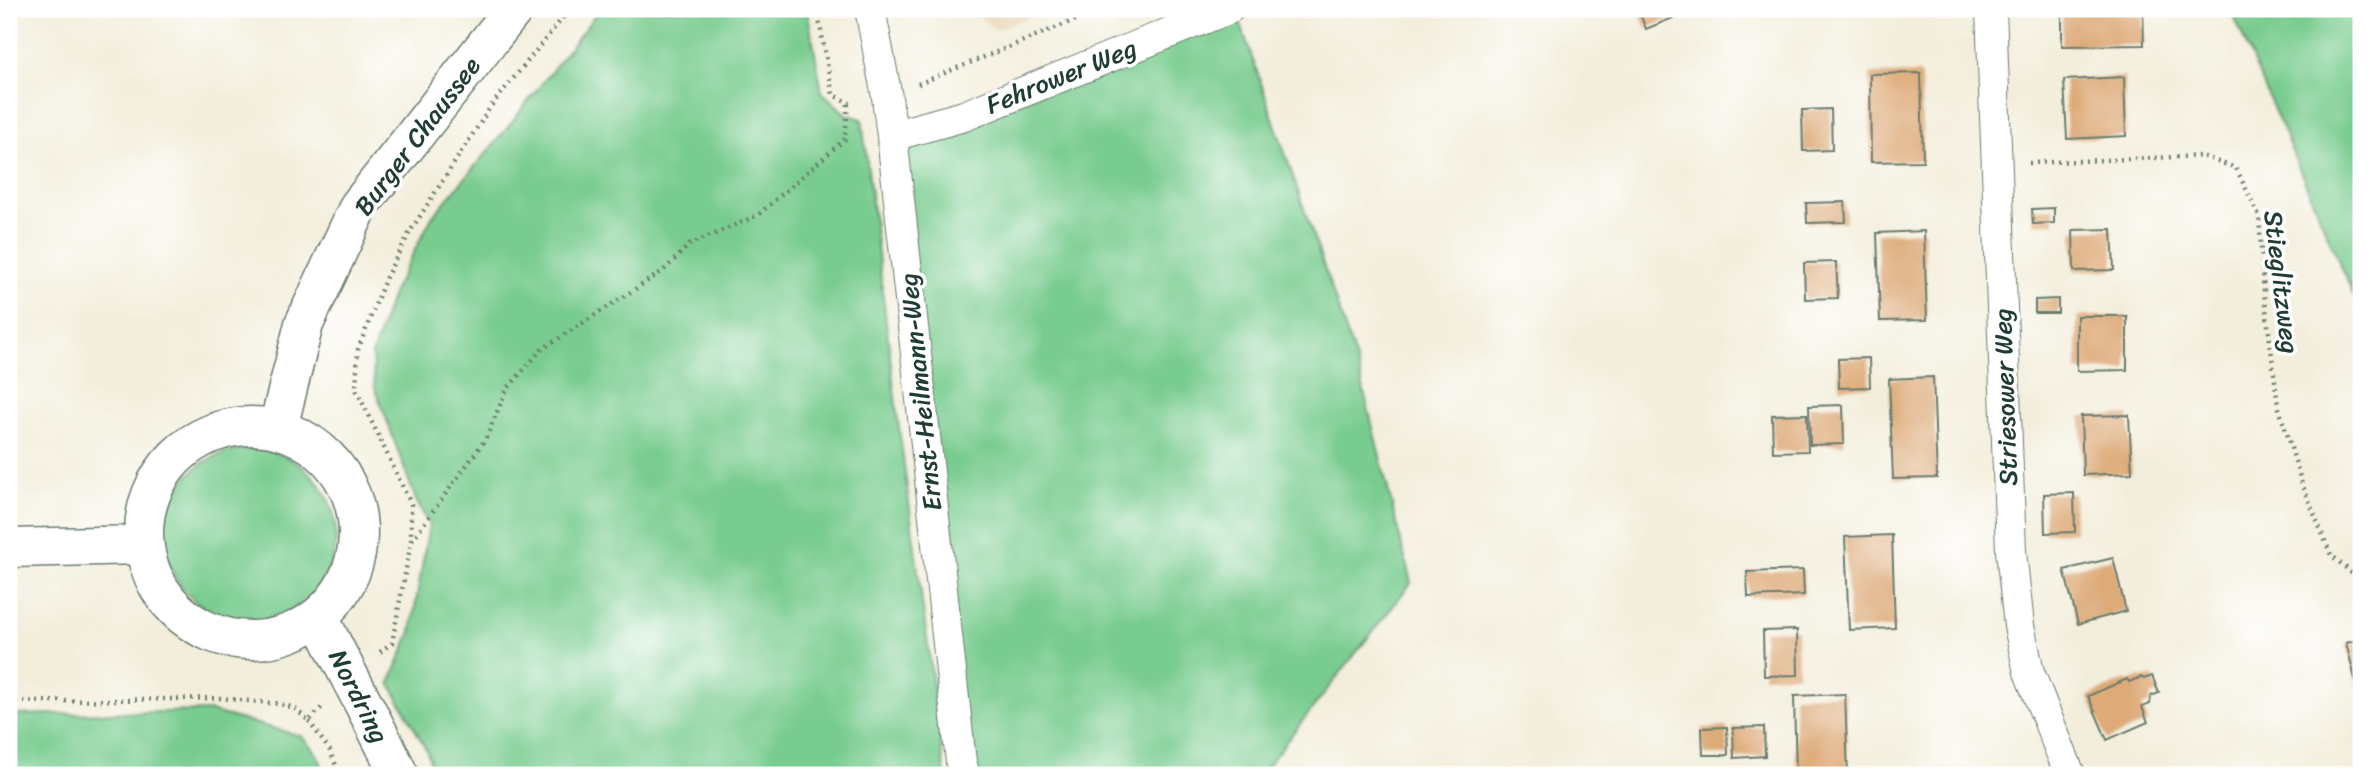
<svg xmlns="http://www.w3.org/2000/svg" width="2370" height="784" viewBox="0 0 2370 784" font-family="Sriracha,sans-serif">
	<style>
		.built { fill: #ead9ba }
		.green { fill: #79cc8f; stroke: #4c8462; stroke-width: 2 }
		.building { fill: #ddaa78 }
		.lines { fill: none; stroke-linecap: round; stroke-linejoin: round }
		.minor-casing { stroke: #697b6e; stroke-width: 32 }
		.secondary-casing { stroke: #697b6e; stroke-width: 41 }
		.path { stroke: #697b6e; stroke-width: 4.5; stroke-dasharray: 2 5; stroke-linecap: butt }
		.minor { stroke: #fff; stroke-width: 30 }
		.secondary { stroke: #fff; stroke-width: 38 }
		.labels { text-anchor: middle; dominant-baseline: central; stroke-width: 7; stroke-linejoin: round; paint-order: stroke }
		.street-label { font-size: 26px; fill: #1f3d34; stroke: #fff }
	</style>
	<rect width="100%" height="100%" fill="#fff"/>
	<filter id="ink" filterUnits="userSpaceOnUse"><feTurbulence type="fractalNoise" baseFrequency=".0143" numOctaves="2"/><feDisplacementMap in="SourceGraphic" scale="14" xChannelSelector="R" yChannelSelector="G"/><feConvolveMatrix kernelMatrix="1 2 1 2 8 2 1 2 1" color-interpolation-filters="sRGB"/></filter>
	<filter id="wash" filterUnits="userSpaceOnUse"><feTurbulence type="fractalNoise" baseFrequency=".00686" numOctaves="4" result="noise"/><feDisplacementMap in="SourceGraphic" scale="28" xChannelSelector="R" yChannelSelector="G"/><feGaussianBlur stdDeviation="1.57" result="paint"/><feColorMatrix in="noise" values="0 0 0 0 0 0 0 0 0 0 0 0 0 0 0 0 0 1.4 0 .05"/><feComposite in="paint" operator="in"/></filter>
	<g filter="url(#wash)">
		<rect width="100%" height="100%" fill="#f3eedb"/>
		<!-- built -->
		<path class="built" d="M970 9H1050L996 30Z"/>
		<!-- green -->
		<g class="green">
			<path d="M600 9H807L822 92 846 114 862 119 895 397 945 775H434L427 751 390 683 411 632 429 525 416 500 375 388 372 355 392 294 432 217 504 132Z"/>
			<path d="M1232 9 1241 25 1357 363 1411 583 1260 775H965L892 136Z"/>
			<path d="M2231 9H2361V313Z"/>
			<circle cx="250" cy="535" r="86"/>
			<path d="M210 711 301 736 317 754 326 775H9V715Z"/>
		</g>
		<g id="blocks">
			<!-- building -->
			<g class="building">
				<path d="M1638 9H1676L1678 16 1646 29Z"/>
				<path d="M1854 9H1916V11L1854 13Z"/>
				<path d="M2062 9H2143L2144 45 2062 46Z"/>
				<path d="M1921 73 1923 161 1871 162 1870 74Z"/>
				<path d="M2124 77 2126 136 2067 139 2064 80Z"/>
				<path d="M1831 109 1832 150 1803 151 1802 110Z"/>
				<path d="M1845 202 1846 222 1807 223 1806 203Z"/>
				<path d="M2054 208V223L2033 224 2032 209Z"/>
				<path d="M2112 229 2114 270 2074 271 2073 230Z"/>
				<path d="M1924 231 1927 320 1880 321 1877 233Z"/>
				<path d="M1836 262 1838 298 1805 299 1804 263Z"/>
				<path d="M2058 299V313H2035V300Z"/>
				<path d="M2077 316H2127V370L2077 371Z"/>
				<path d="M1869 358 1870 387 1839 388 1838 359Z"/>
				<path d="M1933 377 1937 478 1893 479 1889 379Z"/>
				<path d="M1843 405 1844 444 1810 445 1809 406Z"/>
				<path d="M1807 414 1808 451 1773 452 1772 415Z"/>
				<path d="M2129 415 2132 473 2083 475 2081 416Z"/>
				<path d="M2074 493 2075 532 2045 533 2044 494Z"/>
				<path d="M1892 535 1895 628 1849 630 1845 537Z"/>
				<path d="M2113 558 2126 611 2078 624 2064 570Z"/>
				<path d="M1803 570 1804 595 1748 597 1747 572Z"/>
				<path d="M1797 630 1798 675 1764 676 1763 631Z"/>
				<path d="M2361 639V698H2360L2346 643Z"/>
				<path d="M2152 676 2159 693 2151 696 2150 704 2142 707 2148 722 2107 740 2088 696 2127 679 2129 682 2141 677 2144 679Z"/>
				<path d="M1845 694 1848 775H1796L1794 696Z"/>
				<path d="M1727 727 1728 755H1703L1702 728Z"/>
				<path d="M1764 727 1765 756 1734 758 1733 728Z"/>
			</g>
		</g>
	</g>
	<g filter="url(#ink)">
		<use href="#blocks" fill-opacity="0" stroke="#697b6e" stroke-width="2"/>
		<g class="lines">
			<!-- minor casing -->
			<g class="minor-casing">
				<g id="minor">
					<path d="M870 9 887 97 892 136 961 762 965 775"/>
					<path d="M1991 9 2011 551 2019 626 2029 672 2070 775"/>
					<path d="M892 136 964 116 1228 9"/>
				</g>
			</g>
			<!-- secondary casing -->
			<g class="secondary-casing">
				<g id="secondary">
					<circle cx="251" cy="533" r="107"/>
					<path d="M278 428 304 324 359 206 514 9"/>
					<path d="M9 548 144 545"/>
					<path d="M319 617C345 670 374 721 399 775"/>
				</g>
			</g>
			<!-- path -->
			<g class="path">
				<path d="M817 9 833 95 850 103"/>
				<path d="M918 84 1102 9"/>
				<path d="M2029 163 2202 156 2236 168 2259 216 2264 293 2278 405 2302 484 2331 555 2361 581"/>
				<path d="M412 540 485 440 507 389 541 350 663 271 689 245 758 215 845 139 848 103"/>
				<path d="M380 652 392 643 411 542V504L356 389 358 350 386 277 411 230 491 106 570 9"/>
				<path d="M9 702 219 698 281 704 294 708 309 721 323 706"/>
				<path d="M309 721 330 751 340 775"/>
			</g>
			<!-- minor -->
			<use href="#minor" class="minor"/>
			<!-- secondary -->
			<use href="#secondary" class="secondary"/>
		</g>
	</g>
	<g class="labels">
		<!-- street labels -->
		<g class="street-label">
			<text transform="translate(1061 76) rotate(-22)">Fehrower Weg</text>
			<text transform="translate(417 136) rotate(-53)">Burger Chaussee</text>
			<text transform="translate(2282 282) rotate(83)">Stieglitzweg</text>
			<text transform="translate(920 392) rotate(-96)">Ernst-Heilmann-Weg</text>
			<text transform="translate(2005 397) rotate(-92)">Striesower Weg</text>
			<text transform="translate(359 696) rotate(63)">Nordring</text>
		</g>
	</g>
	<!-- margin -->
	<rect width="2370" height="784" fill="none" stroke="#fff" stroke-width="35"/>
</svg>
